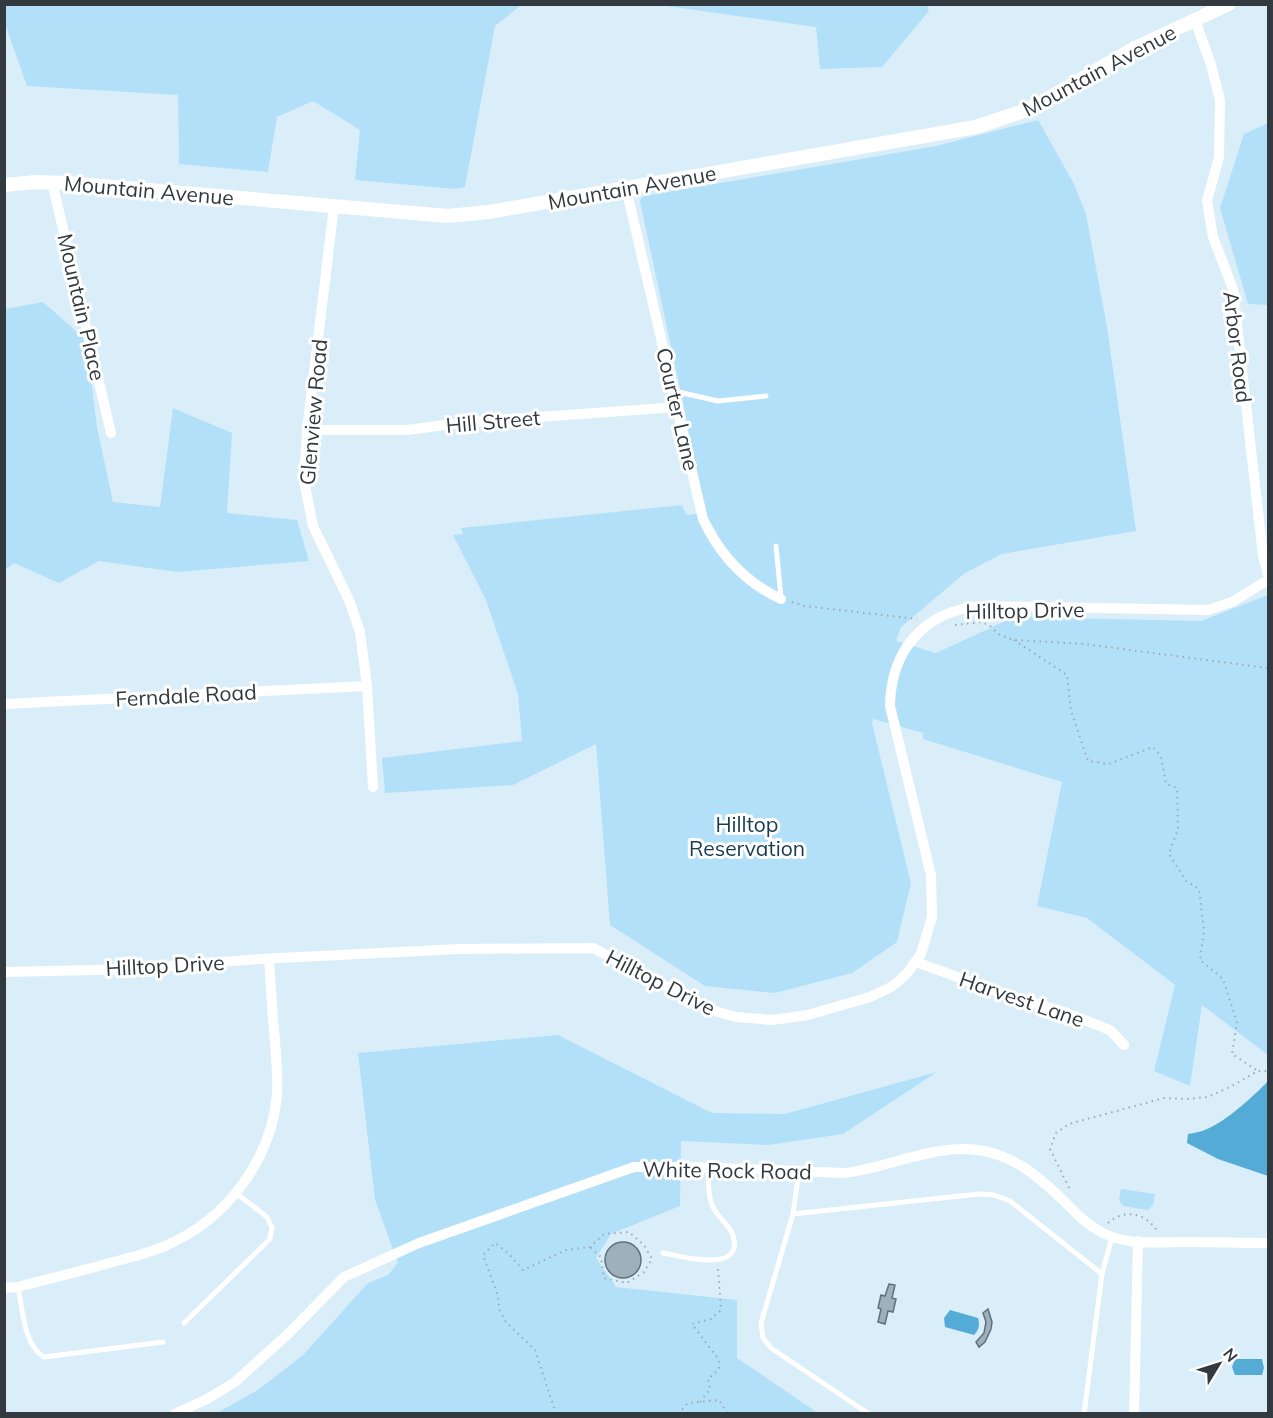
<svg xmlns="http://www.w3.org/2000/svg" width="1273" height="1418" viewBox="0 0 1273 1418" font-family="Mulish,sans-serif">
	<style>
		.green { fill: #b3e0f9 }
		.water { fill: #54abd6 }
		.building { fill: #9db0bb; stroke: #5f717b; stroke-width: 1.5 }
		.lines { fill: none; stroke-linecap: round; stroke-linejoin: round }
		.path { stroke: #9baab3; stroke-width: 2; stroke-dasharray: 1.5 4.5; stroke-linecap: butt }
		.service { stroke: #fff; stroke-width: 5 }
		.minor { stroke: #fff; stroke-width: 10 }
		.tertiary { stroke: #fff; stroke-width: 14 }
		.labels { text-anchor: middle; dominant-baseline: central; stroke-width: 6; stroke-linejoin: round; paint-order: stroke }
		.street-label { font-size: 21px; fill: #323a3f; stroke: #fff }
		.park-label { font-size: 21px; fill: #173d50; stroke: #fff }
	</style>
	<rect width="100%" height="100%" fill="#daeef9"/>
	<!-- green -->
	<g class="green">
		<path d="M5 4H521V5L495 26 465 187 456 189 355 180 360 130 313 101 277 117 268 172 179 164 178 95 27 86 5 24Z"/>
		<path d="M927 5 929 11 882 67 820 69 816 27 659 5Z"/>
		<path d="M1038 120 1073 182 1086 214 1107 327 1136 531 1002 554 965 573 901 627 896 641 936 653 1014 617 1201 621 1268 595V1055L1202 1005 1190 1086 1154 1071 1175 985 1087 918 1037 906 1062 782 923 739V733L873 719 872 723 911 883 897 942 852 973 775 993 705 986 610 925 596 744 513 785 385 793 382 758 522 741 518 694 486 600 453 535 463 534 461 528 682 505 687 515 704 513 684 407 640 202 641 198 645 196 936 146Z"/>
		<path d="M1268 123V305L1248 304 1220 208 1244 134Z"/>
		<path d="M43 302 86 340 97 427 113 502 160 507 173 408 232 433 227 513 297 520 309 561 177 572 99 561 59 583 14 563 5 570V309Z"/>
		<path d="M558 1035 712 1113 785 1114 937 1072 843 1134 768 1145 681 1141 680 1206 611 1234 596 1258 616 1287 737 1300V1358L818 1413 215 1414 258 1390 303 1355 368 1283 388 1275 398 1263 375 1200 358 1053Z"/>
		<path d="M1121 1189 1155 1194 1153 1205 1148 1210 1123 1206 1119 1200Z"/>
	</g>
	<!-- water -->
	<g class="water">
		<path d="M1268 1081V1176L1218 1159 1187 1143 1188 1134C1194 1133 1201 1132 1207 1129 1225 1122 1254 1096 1268 1081Z"/>
		<path d="M950 1310 978 1318C980 1325 979 1330 974 1335L945 1327 944 1318Z"/>
		<path d="M1235 1359H1262L1264 1368 1262 1375H1235L1232 1367Z"/>
	</g>
	<!-- building -->
	<g class="building">
		<circle cx="623" cy="1260" r="18"/>
		<path d="M889 1284 895 1285 892 1298 896 1299 893 1312 888 1311 885 1324 878 1322 881 1309 878 1308 881 1295 885 1296Z"/>
		<path d="M988 1309 992 1322 991 1329 985 1342 979 1347 976 1342 984 1333 986 1322 983 1313Z"/>
	</g>
	<g class="lines">
		<!-- path -->
		<g class="path">
			<path d="M792 602 805 606 917 619"/>
			<path d="M955 625 981 622 989 625 1000 635 1014 640 1084 644 1268 668"/>
			<path d="M1014 640 1067 675 1071 711 1088 761 1109 764 1153 747 1161 756 1166 784 1177 788 1178 829 1169 854 1186 881 1199 889 1204 930 1200 960 1223 979 1237 1022 1232 1054 1258 1071"/>
			<path d="M1069 1188 1050 1149 1056 1133 1069 1124 1164 1098 1187 1099 1208 1097 1232 1086 1258 1071H1268"/>
			<path d="M1108 1223C1125 1208 1146 1213 1158 1232"/>
			<path d="M700 1402 710 1389 708 1379 719 1369V1360L692 1324 711 1319 721 1310 718 1269"/>
			<path d="M556 1414 535 1350 506 1322 499 1309 498 1296 483 1255 495 1243 508 1253 523 1270 566 1250 590 1247 604 1234 629 1232 644 1245 652 1259 644 1272 627 1283 604 1278 601 1257 590 1247"/>
			<path d="M678 1414 688 1403 719 1400 728 1414"/>
		</g>
		<!-- service -->
		<g class="service">
			<path d="M674 391 718 401 766 396"/>
			<path d="M776 546 781 597"/>
			<path d="M799 1171 793 1214 761 1323 763 1338 771 1348 869 1414"/>
			<path d="M793 1214 979 1194 994 1195 1010 1201 1102 1274"/>
			<path d="M663 1253C680 1256 745 1275 733 1235 729 1224 716 1216 712 1205 707 1193 709 1179 708 1167"/>
			<path d="M18 1287C23 1310 23 1344 44 1357L163 1342"/>
			<path d="M184 1323 270 1239 272 1228 267 1217 236 1193"/>
			<path d="M1084 1414 1102 1274 1112 1237"/>
		</g>
		<!-- minor -->
		<g class="minor">
			<path d="M1195 20 1211 65 1220 100 1219 157 1207 201 1213 237 1233 289 1263 556 1268 574"/>
			<path d="M52 182 111 433"/>
			<path d="M626 188 703 519C720 555 744 582 781 599"/>
			<path d="M334 206 307 430 304 481 313 526 349 600 360 632 367 686 373 787"/>
			<path d="M307 430H407L468 422 678 407"/>
			<path d="M4 704 367 686"/>
			<path d="M916 962 1007 995 1064 1012 1110 1030 1124 1045"/>
			<path d="M4 972 139 969 260 959 459 949 593 948 701 1005 718 1012 736 1017 772 1020 808 1015 825 1010 870 997 891 987 900 980 908 972 921 954 932 917 931 875 890 706C891 650 924 611 981 606L1208 610 1232 602 1268 580"/>
			<path d="M4 1288 18 1287C48 1279 77 1272 106 1264 127 1258 148 1254 167 1245 227 1219 271 1160 277 1095 278 1076 276 1059 275 1040 272 1013 271 986 269 959"/>
			<path d="M175 1414 207 1399 235 1382 287 1335 344 1277 419 1243 634 1167H691L844 1173C889 1168 932 1144 978 1150 1015 1155 1040 1178 1066 1203 1077 1214 1087 1225 1101 1232 1126 1246 1158 1242 1186 1242 1214 1242 1241 1243 1268 1243"/>
			<path d="M1134 1414 1138 1241"/>
		</g>
		<!-- tertiary -->
		<path class="tertiary" d="M4 185 36 182 68 183 448 216 489 212 976 127 1021 112 1044 101 1133 49 1229 4"/>
	</g>
	<g class="labels">
		<!-- street labels -->
		<g class="street-label">
			<text transform="translate(1099 70) rotate(-28)">Mountain Avenue</text>
			<text transform="translate(632 187) rotate(-10)">Mountain Avenue</text>
			<text transform="translate(149 190) rotate(5)">Mountain Avenue</text>
			<text transform="translate(82 307) rotate(77)">Mountain Place</text>
			<text transform="translate(1238 347) rotate(83)">Arbor Road</text>
			<text transform="translate(678 409) rotate(77)">Courter Lane</text>
			<text transform="translate(313 412) rotate(-85)">Glenview Road</text>
			<text transform="translate(493 421) rotate(-5)">Hill Street</text>
			<text transform="translate(1025 610) rotate(-1)">Hilltop Drive</text>
			<text transform="translate(186 695) rotate(-3)">Ferndale Road</text>
			<text transform="translate(165 965) rotate(-3)">Hilltop Drive</text>
			<text transform="translate(661 982) rotate(27)">Hilltop Drive</text>
			<text transform="translate(1022 999) rotate(19)">Harvest Lane</text>
			<text transform="translate(727 1170) rotate(1)">White Rock Road</text>
		</g>
		<!-- park labels -->
		<g class="park-label">
			<text x="747" y="824">Hilltop<tspan x="747" dy="24">Reservation</tspan></text>
		</g>
	</g>
	<!-- border -->
	<rect width="1273" height="1418" fill="none" stroke="#323a3f" stroke-width="12"/>
	<!-- north arrow -->
	<g transform="translate(1219 1364) rotate(52)" stroke="#ffffff" stroke-width="4.5" paint-order="stroke">
	<path d="M0-4.5L10 22L0 15L-10 22Z" fill="#323a3f"/>
	<text y="-9" font-size="16" font-weight="bold" text-anchor="middle" fill="#323a3f">N</text>
	</g>
</svg>
